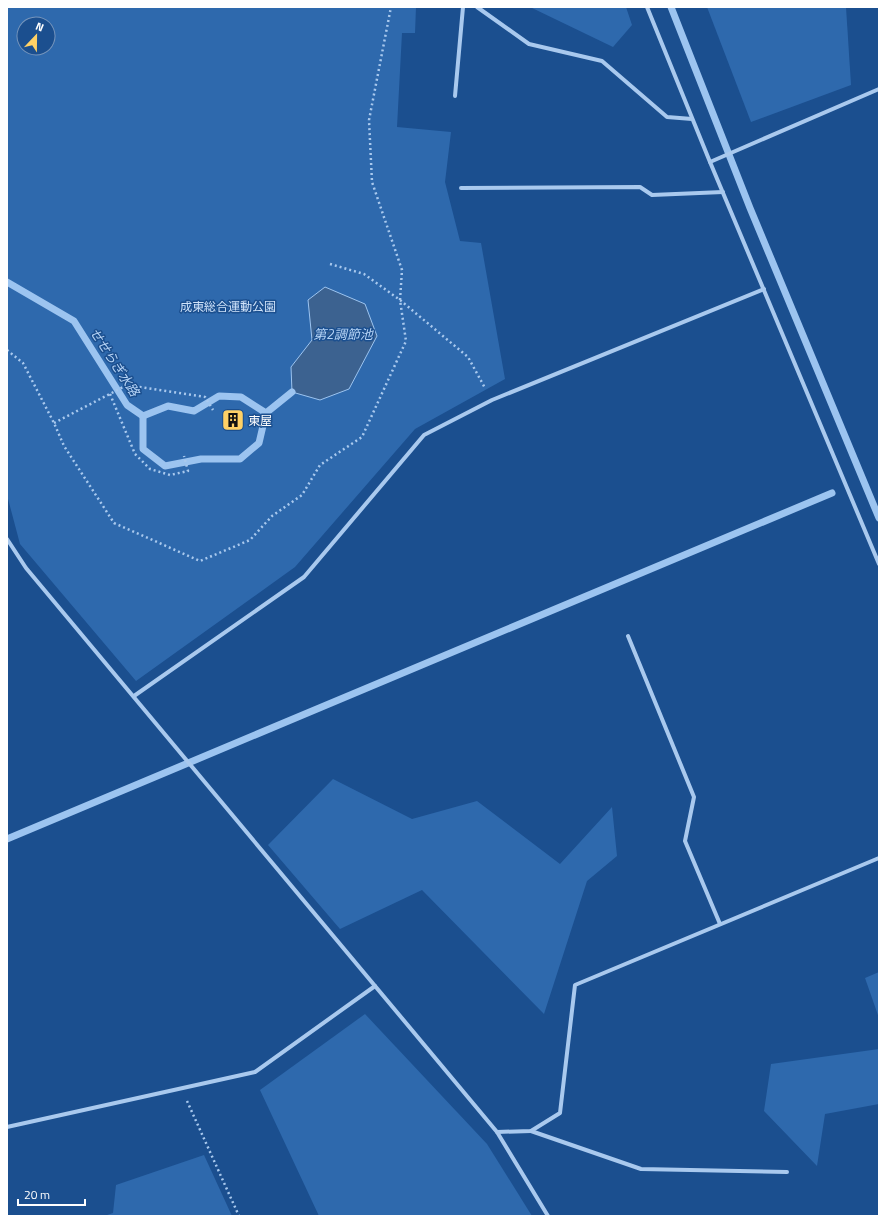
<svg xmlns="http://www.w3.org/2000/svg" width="886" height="1223" viewBox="0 0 886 1223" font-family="'Titillium Web','Noto Sans JP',sans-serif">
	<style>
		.green { fill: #2e69ad; fill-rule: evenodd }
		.water { fill: #3c6290; stroke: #9cc4f0 }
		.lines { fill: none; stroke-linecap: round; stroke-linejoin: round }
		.stream { stroke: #9cc4f0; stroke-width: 7 }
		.building { fill: #4478b7; stroke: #cfe3fa }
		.path { stroke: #a9c9ee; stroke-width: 2.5; stroke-dasharray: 2 3; stroke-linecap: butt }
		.street { stroke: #a9c9ee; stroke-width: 4 }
		.labels { text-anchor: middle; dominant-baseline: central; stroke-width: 3; stroke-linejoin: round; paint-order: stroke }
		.park-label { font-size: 12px; fill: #cfe3fa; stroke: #1b4f8f }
		.poi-label { font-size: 12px; fill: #fff; stroke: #1b4f8f; text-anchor: start }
		.water-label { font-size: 13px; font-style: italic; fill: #b5d3f5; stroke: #1b4f8f }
	</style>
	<rect width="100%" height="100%" fill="#1b4f8f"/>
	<!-- green -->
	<g class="green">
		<path d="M7 7H416L415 33H402L397 127 451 132 445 182 460 241 481 243 505 379 415 429 295 567 136 681 20 544 7 495ZM24 24H48V48H24Z"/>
		<path d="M530 7H626L632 25 613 47Z"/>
		<path d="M707 7H846L851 85 751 122Z"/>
		<path d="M333 779 412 819 477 801 560 864 612 807 617 856 587 881 544 1014 422 890 340 929 268 845Z"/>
		<path d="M879 972V1018L865 978Z"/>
		<path d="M365 1014 487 1144 532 1216H319L260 1090Z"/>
		<path d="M879 1049V1104L825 1114 817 1166 764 1111 771 1064Z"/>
		<path d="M204 1155 232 1216H104L113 1213 116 1185Z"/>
	</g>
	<!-- water -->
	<path class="water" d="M325 287 365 304 377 336 349 389 320 400 292 392 291 367 312 340 308 300Z"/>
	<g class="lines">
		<!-- stream -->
		<g class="stream">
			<path d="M671 7 750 208 879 518"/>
			<path d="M7 282 74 321 127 405 143 416 168 406 194 411 219 396 241 397 266 413 292 392"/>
			<path d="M143 416V449L165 466 201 459H240L259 443 266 413"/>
			<path d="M7 839 832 493"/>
		</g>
	</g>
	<!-- building -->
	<path class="building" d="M229 417H236L240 423 237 429H230L226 424Z"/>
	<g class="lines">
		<!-- path -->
		<g class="path">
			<path d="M330 264 364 274 400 300 468 357 485 388"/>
			<path d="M7 350 23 363 54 423 64 446 114 523 200 561 250 540 272 516 302 495 320 465 362 437 406 341 400 300 402 270 372 182 369 120 391 7"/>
			<path d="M110 394 135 454 150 469 170 475 188 471 184 456"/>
			<path d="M54 423 127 385 205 397 213 410"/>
			<path d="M187 1101 239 1216"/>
		</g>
		<!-- street -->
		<g class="street">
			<path d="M477 7 529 44 602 61 667 117 692 119"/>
			<path d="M647 7 710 162 879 564"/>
			<path d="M455 96 463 7"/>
			<path d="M710 162 879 89"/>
			<path d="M461 188 640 187 652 195 723 192"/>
			<path d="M7 539 26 568 497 1132 548 1216"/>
			<path d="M628 636 694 797 685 841 720 924"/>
			<path d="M134 696 304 577 424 435 492 400 764 289"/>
			<path d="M7 1127 255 1072 375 986"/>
			<path d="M531 1131 641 1169 787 1172"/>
			<path d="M497 1132 531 1131 560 1113 575 985 879 858"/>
		</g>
	</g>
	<!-- icons -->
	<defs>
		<g id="building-square" transform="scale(1.15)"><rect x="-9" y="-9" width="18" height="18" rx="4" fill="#ffd166" stroke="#1b4f8f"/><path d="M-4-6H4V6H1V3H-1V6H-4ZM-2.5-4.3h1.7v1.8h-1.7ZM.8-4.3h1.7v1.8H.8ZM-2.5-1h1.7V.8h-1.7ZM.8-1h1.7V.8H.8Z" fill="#111"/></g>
	</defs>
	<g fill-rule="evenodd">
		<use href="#building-square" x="233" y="420"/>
	</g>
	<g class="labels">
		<!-- park labels -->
		<g class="park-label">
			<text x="228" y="306">成東総合運動公園</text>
		</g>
		<!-- poi labels -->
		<g class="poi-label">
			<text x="248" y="420">東屋</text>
		</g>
		<!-- water labels -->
		<g class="water-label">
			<text x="343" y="334">第2調節池</text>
			<text transform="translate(115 362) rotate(57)">せせらぎ水路</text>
		</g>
	</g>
	<!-- border -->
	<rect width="886" height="1223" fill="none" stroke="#ffffff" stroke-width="16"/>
	<!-- north arrow -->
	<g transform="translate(36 36) rotate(22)"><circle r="19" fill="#1b4f8f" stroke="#7695bc"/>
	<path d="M0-3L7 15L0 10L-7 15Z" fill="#ffd166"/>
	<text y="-6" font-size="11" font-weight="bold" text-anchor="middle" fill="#ffffff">N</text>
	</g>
	<!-- scale -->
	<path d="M18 1199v6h67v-6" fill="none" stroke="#ffffff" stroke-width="2"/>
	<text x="24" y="1199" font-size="12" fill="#ffffff" stroke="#1b4f8f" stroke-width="3" paint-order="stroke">20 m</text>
</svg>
